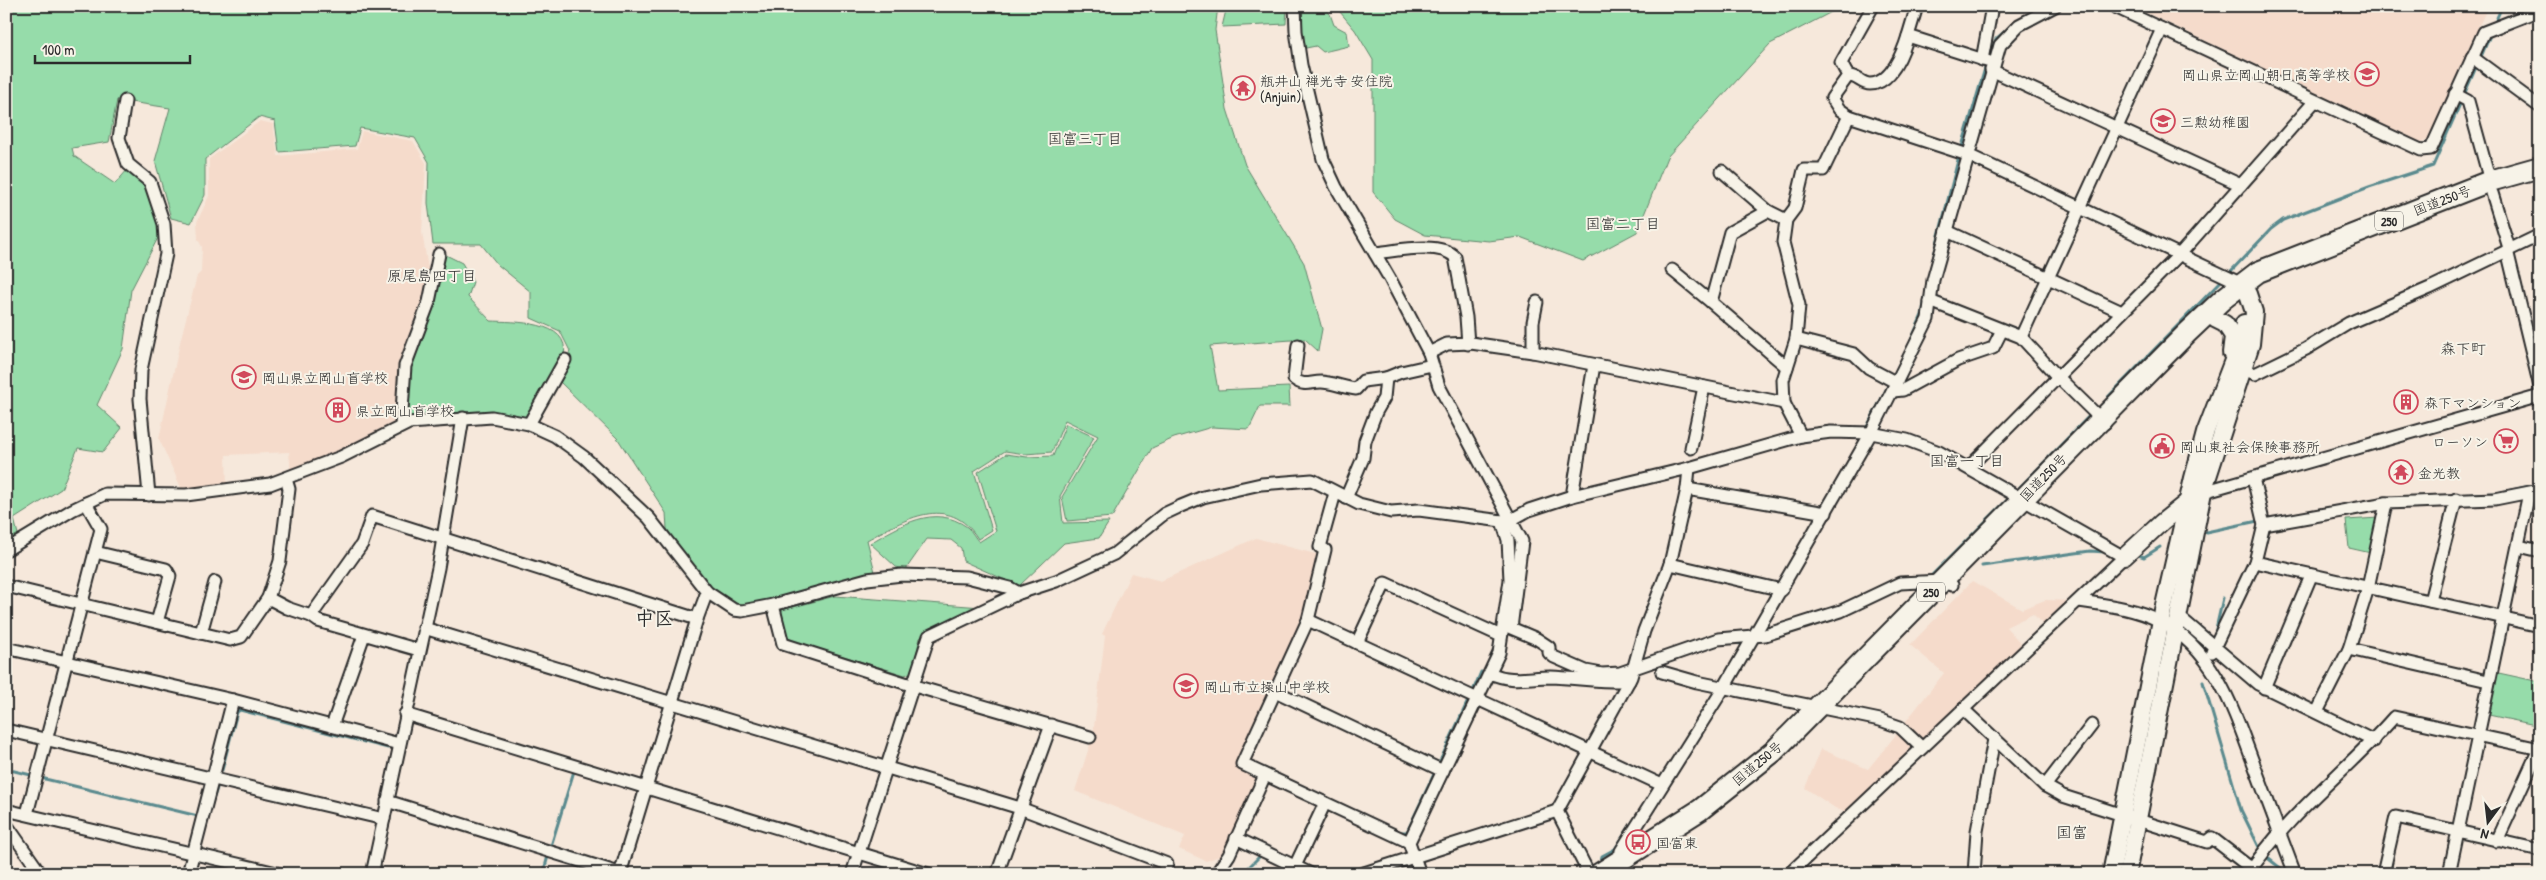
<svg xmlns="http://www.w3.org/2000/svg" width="2546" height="880" viewBox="0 0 2546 880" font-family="'Patrick Hand','Klee One',sans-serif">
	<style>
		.built { fill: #f5dbcb }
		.green { fill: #96dcaa; stroke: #60846a }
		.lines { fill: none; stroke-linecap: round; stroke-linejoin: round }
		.stream { stroke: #5a8a8e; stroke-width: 3 }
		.street-casing { stroke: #2b2b2b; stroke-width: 15 }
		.secondary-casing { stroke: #2b2b2b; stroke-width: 20 }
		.highway-casing { stroke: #2b2b2b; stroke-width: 24 }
		.street { stroke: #f7f3e8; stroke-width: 11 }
		.secondary { stroke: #f7f3e8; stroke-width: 16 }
		.highway { stroke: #f7f3e8; stroke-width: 20 }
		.labels { text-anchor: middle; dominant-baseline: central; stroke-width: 4; stroke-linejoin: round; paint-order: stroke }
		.shield { fill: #f7f3e8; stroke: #686764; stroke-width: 1 }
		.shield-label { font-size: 12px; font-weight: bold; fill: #2b2b2b }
		.poi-label { font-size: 14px; fill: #2b2b2b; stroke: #f7f3e8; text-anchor: start }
		.street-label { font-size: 14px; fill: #2b2b2b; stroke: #f7f3e8 }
		.neighbourhood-label { font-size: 15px; fill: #2b2b2b; stroke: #f7f3e8 }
		.quarter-label { font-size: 16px; fill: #2b2b2b; stroke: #f7f3e8 }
		.district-label { font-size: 19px; font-weight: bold; fill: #2b2b2b; stroke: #f7f3e8 }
	</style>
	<rect width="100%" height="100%" fill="#f6e8db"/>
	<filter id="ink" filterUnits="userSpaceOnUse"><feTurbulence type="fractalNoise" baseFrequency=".02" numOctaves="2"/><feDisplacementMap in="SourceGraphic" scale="10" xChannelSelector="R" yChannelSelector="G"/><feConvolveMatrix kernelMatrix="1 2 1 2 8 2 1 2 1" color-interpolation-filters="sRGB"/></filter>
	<g filter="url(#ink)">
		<!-- built -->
		<g class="built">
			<path d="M2132 6H2488L2428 139 2420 142Z"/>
			<path d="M260 121 273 124 278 156 357 149 362 131 413 141 426 163 422 232 429 275 397 424 291 475 289 452 226 455 227 487 183 492 159 439 181 338 197 276 201 272 202 247 198 239 197 222 209 196V159Z"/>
			<path d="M1256 538 1319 555 1303 618 1236 766 1257 777 1259 782 1225 854 1206 861 1179 849 1185 836 1075 791 1093 735 1105 636 1102 634 1131 573 1161 581Z"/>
			<path d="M1972 581 2022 609 2045 600 2074 601 2046 627 2033 614 2006 627 2024 647 1919 741 1903 725 1944 673 1910 645Z"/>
			<path d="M1899 731 1914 748 1847 813 1835 808 1805 788 1821 749 1868 769Z"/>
		</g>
		<!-- green -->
		<g class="green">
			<path d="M6 6H1218L1215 30 1227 109 1245 165 1304 263 1322 329 1318 351 1305 339 1210 346 1218 390 1289 387 1290 406H1260L1249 429 1212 427 1174 438 1152 448 1112 517 1067 521 1062 497 1098 436 1065 420 1052 452 1025 454 1005 451 974 471 992 530 978 539C949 492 904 520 867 540L875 572 782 598 744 606 736 605 713 589 683 553 667 529 666 513 618 439 559 381 570 351 560 331 531 318V292L498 265 481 244H433L428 203 429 162 415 138 360 128 355 146 279 152 275 121 259 117 205 159V195L191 223 171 218 155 161 170 108 117 100 109 142 72 148 74 156 115 184 128 169 146 186 161 232 131 290 123 349 97 405 122 428 103 452 78 448 61 489 14 519 19 538 6 544Z"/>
			<path d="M1227 6H1287L1286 24 1222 27Z"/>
			<path d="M1297 6H1323L1330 14 1334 25 1347 32 1349 46 1323 52 1316 46 1301 49Z"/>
			<path d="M1335 6H1843L1770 44 1667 157 1637 232 1583 261 1520 237 1489 241 1425 235 1395 219 1373 192V60L1355 30Z"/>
			<path d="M444 254 462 263 473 282 468 297 491 321C513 322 571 320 564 356 562 369 537 407 529 421H410L404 414 407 370Z"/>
			<path d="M1066 424 1094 437 1060 496 1063 523 1109 522 1099 538 1064 543 1019 586 963 561 961 548 951 540 927 539 906 569 896 567 870 543C900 526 934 503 967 527 972 531 975 538 979 542L996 531 978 472 1006 454 1027 457 1053 456Z"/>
			<path d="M2379 518 2371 553 2349 548 2346 520Z"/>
			<path d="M835 596 982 607 920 638 912 672 905 675 791 640C785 633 780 620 782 610Z"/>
			<path d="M2494 672 2540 682V726L2484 714Z"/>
		</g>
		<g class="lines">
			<!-- stream -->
			<g class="stream">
				<path d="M2494 25 2502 6"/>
				<path d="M1988 59 1996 39 2017 21"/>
				<path d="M2480 59 2491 33"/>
				<path d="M1961 150 1986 65"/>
				<path d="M1930 271 1959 156"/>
				<path d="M2231 271 2271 229 2283 220 2369 187 2433 166 2477 65"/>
				<path d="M1911 340 1922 315 1926 292"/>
				<path d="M2108 397 2223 279"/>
				<path d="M1866 429 1890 382"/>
				<path d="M2018 489 2091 414"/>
				<path d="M2456 495 2497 493 2540 484"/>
				<path d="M2206 532 2258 521"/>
				<path d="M2136 554 2144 557 2160 547"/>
				<path d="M1982 566 2090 551 2105 552"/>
				<path d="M1929 578 2010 497"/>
				<path d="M2215 633 2223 598"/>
				<path d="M1732 643 1744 644"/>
				<path d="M2203 682 2241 810 2260 849"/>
				<path d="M1473 691 1481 672"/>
				<path d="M6 769 31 775"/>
				<path d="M222 770 237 712 240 710 388 748"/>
				<path d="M41 778 198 816"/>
				<path d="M207 818 217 788"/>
				<path d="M1400 832H1407L1468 701"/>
				<path d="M551 846 574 771 571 770"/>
				<path d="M2265 856 2288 874"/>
				<path d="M1601 861 1602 856 1615 849 1656 786"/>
				<path d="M543 874 548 856"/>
				<path d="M1242 874 1260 856"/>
			</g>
			<!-- street casing -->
			<g class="street-casing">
				<g id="street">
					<path d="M1295 6 1296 31 1301 65 1323 159 1336 187 1390 279 1429 353 1439 386 1522 541 1511 628 1537 639 1549 647V653L1554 657 1586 671 1602 674 1620 673 1718 639 1765 635 1841 611 1900 583 1942 581 1952 585"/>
					<path d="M1917 6 1908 36 1993 63"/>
					<path d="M2113 6 2421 150 2431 149 2484 32 2540 10"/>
					<path d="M2472 57 2540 107"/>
					<path d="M1982 60 1992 6"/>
					<path d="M1991 70 2241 185"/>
					<path d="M1848 76C1857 75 1861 84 1870 84 1891 84 1903 52 1908 36"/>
					<path d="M2455 94 2468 101 2490 181"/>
					<path d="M125 101 119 138 128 164 150 182 164 224 166 254 141 370 140 399 149 495"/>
					<path d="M1849 116 1839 109 1832 98 1848 76 1841 63 1873 6"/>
					<path d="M1722 171 1768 211 1786 220"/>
					<path d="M2492 193 2509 248"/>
					<path d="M1768 211 1730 232 1711 302 1787 367"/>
					<path d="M1947 231 2122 312"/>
					<path d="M2507 250 2540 387"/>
					<path d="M1375 253C1396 251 1440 241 1455 257L1466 317 1468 344"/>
					<path d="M1672 270 1711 302"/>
					<path d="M1930 301 2021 337 2057 376 2105 423"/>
					<path d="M2021 337 2162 29"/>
					<path d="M1796 339 1854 354 1869 368 1897 383"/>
					<path d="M1298 345 1294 379C1304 387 1310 382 1321 382 1331 382 1345 388 1356 389L1363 381 1386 378"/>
					<path d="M1533 352V322L1537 302"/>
					<path d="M1429 353 1447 344 1471 343 1533 352 1784 403"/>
					<path d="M2243 369 2255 374 2306 349 2349 323 2430 288 2540 235"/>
					<path d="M1893 391 1903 390 1958 360 1993 348 2002 330"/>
					<path d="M529 424 565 360"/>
					<path d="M401 426 405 366 429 302 439 254"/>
					<path d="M1801 436 1784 403 1783 380 1796 339 1799 305 1783 242 1786 220 1795 208 1804 170H1823L1849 116 1968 155 2242 284"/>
					<path d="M1691 448 1704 387"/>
					<path d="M1969 467 2180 254 2315 101"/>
					<path d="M1687 489 1826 513"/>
					<path d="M2203 492 2540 396"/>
					<path d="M1335 493 1320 547 1325 550 1308 620 1242 764 1409 842"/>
					<path d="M1572 496 1594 365"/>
					<path d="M1346 498 1363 458 1365 441 1376 412 1384 398 1386 378 1401 372 1432 365"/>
					<path d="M2264 525 2386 503 2495 499 2540 490"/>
					<path d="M2519 546 2540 551"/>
					<path d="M6 550 72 510 105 494 186 495 270 484 341 457 409 423 492 417 529 424 555 436 584 457 649 518 707 592 734 610 742 611 773 605 867 579 902 575 967 577 1010 588 1019 593"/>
					<path d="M95 552 166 569 170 576 157 622"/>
					<path d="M2255 562 2540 626"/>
					<path d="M1670 564 1782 590"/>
					<path d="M6 586 230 640 241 637 268 598 280 561 289 489 286 479"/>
					<path d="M268 598 287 608 311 616 318 621 419 650"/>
					<path d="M2079 601C2106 605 2135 608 2160 621 2217 651 2235 714 2256 770 2269 805 2282 839 2295 874"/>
					<path d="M2430 601 2456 499"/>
					<path d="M773 605 783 644 911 685 1090 737"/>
					<path d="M2177 615 2258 684 2374 741"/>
					<path d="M311 616 362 544 372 516 697 619"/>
					<path d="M1308 620 1662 785"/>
					<path d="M424 628 1020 808 1167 864 1163 874"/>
					<path d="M201 633 215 582"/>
					<path d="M1357 643 1385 583 1501 636"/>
					<path d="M6 648 233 700 399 744"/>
					<path d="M2349 649 2488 681"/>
					<path d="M2212 652 2255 562 2264 525 2253 478"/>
					<path d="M1662 672 1697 682 1880 720 1900 727 1922 748"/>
					<path d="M1490 673C1512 683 1527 677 1551 677 1577 678 1602 682 1629 681"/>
					<path d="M2264 688 2311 576"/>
					<path d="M1275 691 1443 771"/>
					<path d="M1963 709 2045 786 2063 796 2207 842 2212 838 2252 869"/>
					<path d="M2317 712 2349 649 2368 588 2386 503"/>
					<path d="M405 714 928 874"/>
					<path d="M332 726 364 635"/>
					<path d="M6 730 384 819"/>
					<path d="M2045 786 2092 725"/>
					<path d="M387 801 622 874"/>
					<path d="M6 810 281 874"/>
					<path d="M1557 811 1589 874"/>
					<path d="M27 814 101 529 86 503"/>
					<path d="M6 824 41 874"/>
					<path d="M1236 838 1311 874"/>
					<path d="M2497 841 2539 749"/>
					<path d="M1626 858 1621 851 1725 686 1871 433 1928 319 1933 280 2000 45 2019 25 2055 6"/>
					<path d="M1295 866 1325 803"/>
					<path d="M188 874 233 700"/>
					<path d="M372 874 438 568 463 418"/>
					<path d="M620 874 697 619 707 592"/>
					<path d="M852 874 929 636 1019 593 1056 581 1114 554 1164 514 1181 506 1203 497 1261 484 1312 480 1359 504 1391 512 1419 510 1502 521 1511 520 1529 510 1572 496 1689 468 1801 436 1831 432 1871 433 1907 440 1939 452 2124 557 1789 874"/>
					<path d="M997 874 1051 725"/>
					<path d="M1216 874 1229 855 1265 775"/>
					<path d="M1361 874 1557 811 1631 677 1644 631 1670 564 1687 489 1689 468"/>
					<path d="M1420 874 1409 842 1499 653 1510 580 1508 540 1502 521"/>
					<path d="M1974 874 1977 831 1994 739"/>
					<path d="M2248 874C2288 813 2347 771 2394 717L2540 749"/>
					<path d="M2383 874 2396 817 2540 850"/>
					<path d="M2449 874 2529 493"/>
				</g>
			</g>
			<!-- secondary casing -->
			<g class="secondary-casing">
				<g id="secondary">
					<path d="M2215 319 2225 324 2233 336 2231 353"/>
					<path d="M2124 557 2162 522 2192 498"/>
					<path d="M2111 874 2163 610 2193 478 2205 433 2242 337 2244 323"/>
					<path d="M2127 874 2203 492 2251 344 2254 312 2248 294 2242 284"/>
				</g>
			</g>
			<!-- highway casing -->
			<g class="highway-casing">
				<path id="highway" d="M1599 874 1700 810 1773 752 2187 333 2223 299 2258 272 2490 181 2540 167"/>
			</g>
			<!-- street -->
			<use href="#street" class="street"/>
			<!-- secondary -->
			<use href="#secondary" class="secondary"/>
			<!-- highway -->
			<use href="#highway" class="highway"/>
		</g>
	</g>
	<!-- icons -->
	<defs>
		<g id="school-ring" transform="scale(1.25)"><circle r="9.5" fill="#f7f3e8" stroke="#d1495b" stroke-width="1.5"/><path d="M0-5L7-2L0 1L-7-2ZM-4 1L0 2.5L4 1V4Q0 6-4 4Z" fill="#d1495b"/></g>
		<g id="temple-ring" transform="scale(1.25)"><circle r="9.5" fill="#f7f3e8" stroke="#d1495b" stroke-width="1.5"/><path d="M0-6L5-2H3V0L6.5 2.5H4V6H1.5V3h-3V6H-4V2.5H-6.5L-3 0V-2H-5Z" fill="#d1495b"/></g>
		<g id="building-ring" transform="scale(1.25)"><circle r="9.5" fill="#f7f3e8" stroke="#d1495b" stroke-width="1.5"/><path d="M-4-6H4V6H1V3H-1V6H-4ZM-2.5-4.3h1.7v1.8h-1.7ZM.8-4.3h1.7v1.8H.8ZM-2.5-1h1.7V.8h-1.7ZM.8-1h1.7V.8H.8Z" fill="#d1495b"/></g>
		<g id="supermarket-ring" transform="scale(1.25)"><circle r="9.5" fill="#f7f3e8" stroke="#d1495b" stroke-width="1.5"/><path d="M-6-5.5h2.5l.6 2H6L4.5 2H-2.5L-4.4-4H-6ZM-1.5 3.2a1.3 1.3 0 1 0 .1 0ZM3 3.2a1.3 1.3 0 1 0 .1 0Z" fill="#d1495b"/></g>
		<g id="civic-ring" transform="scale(1.25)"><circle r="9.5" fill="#f7f3e8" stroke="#d1495b" stroke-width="1.5"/><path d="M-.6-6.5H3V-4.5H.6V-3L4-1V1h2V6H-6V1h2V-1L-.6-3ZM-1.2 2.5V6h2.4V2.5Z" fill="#d1495b"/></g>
		<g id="bus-ring" transform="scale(1.25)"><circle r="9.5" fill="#f7f3e8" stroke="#d1495b" stroke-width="1.5"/><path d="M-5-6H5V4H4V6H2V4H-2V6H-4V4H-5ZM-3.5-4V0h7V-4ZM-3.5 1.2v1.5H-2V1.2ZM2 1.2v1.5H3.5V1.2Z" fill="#d1495b"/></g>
	</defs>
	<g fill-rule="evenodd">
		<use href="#school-ring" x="2367" y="74"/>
		<use href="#temple-ring" x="1243" y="88"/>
		<use href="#school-ring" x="2163" y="121"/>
		<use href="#school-ring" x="244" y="377"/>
		<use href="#building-ring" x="2406" y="402"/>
		<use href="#building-ring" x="338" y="410"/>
		<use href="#supermarket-ring" x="2506" y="441"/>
		<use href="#civic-ring" x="2162" y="446"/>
		<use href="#temple-ring" x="2401" y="472"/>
		<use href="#school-ring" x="1186" y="686"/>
		<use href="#bus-ring" x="1638" y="842"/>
	</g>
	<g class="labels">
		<!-- shield labels -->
		<g class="shield">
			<rect x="2375" y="211.5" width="28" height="19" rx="4"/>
			<rect x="1917" y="582.5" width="28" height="19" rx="4"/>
		</g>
		<g class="shield-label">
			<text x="2389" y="221">250</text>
			<text x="1931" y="592">250</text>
		</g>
		<!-- poi labels -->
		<g class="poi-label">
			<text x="2350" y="74" text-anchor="end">岡山県立岡山朝日高等学校</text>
			<text x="1260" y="80">瓶井山 禅光寺 安住院<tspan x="1260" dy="16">(Anjuin)</tspan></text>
			<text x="2180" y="121">三勲幼稚園</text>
			<text x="262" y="377">岡山県立岡山盲学校</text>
			<text x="2424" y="402">森下マンション</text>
			<text x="356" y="410">県立岡山盲学校</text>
			<text x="2488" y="441" text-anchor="end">ローソン</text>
			<text x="2180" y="446">岡山東社会保険事務所</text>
			<text x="2418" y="472">金光教</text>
			<text x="1204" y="686">岡山市立操山中学校</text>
			<text x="1656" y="842">国富東</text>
		</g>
		<!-- street labels -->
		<g class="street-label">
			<text transform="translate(2442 200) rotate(-21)">国道250号</text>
			<text transform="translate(2043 477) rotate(-46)">国道250号</text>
			<text transform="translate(1757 763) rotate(-40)">国道250号</text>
		</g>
		<!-- neighbourhood labels -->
		<g class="neighbourhood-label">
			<text x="1085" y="138">国富三丁目</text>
			<text x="1623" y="223">国富二丁目</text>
			<text x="432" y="275">原尾島四丁目</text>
			<text x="2463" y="348">森下町</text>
			<text x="1967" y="460">国富一丁目</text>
		</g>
		<!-- quarter labels -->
		<g class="quarter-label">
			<text x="2072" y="832">国富</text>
		</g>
		<!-- district labels -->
		<g class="district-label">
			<text x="654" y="618">中区</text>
		</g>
	</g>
	<!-- margin -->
	<rect width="2546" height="880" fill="none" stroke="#f7f3e8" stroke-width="25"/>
	<rect x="12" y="12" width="2521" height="855" fill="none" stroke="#2b2b2b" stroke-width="2" filter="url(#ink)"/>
	<!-- north arrow -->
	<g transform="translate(2488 822) rotate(195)" stroke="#f7f3e8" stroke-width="4" paint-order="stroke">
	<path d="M0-4L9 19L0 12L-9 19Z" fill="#2b2b2b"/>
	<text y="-8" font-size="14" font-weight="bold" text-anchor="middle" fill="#2b2b2b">N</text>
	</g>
	<!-- scale -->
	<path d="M35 55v8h155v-8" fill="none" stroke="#2b2b2b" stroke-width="2.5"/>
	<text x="42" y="55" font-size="15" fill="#2b2b2b" stroke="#f7f3e8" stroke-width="4" paint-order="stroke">100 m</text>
</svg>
